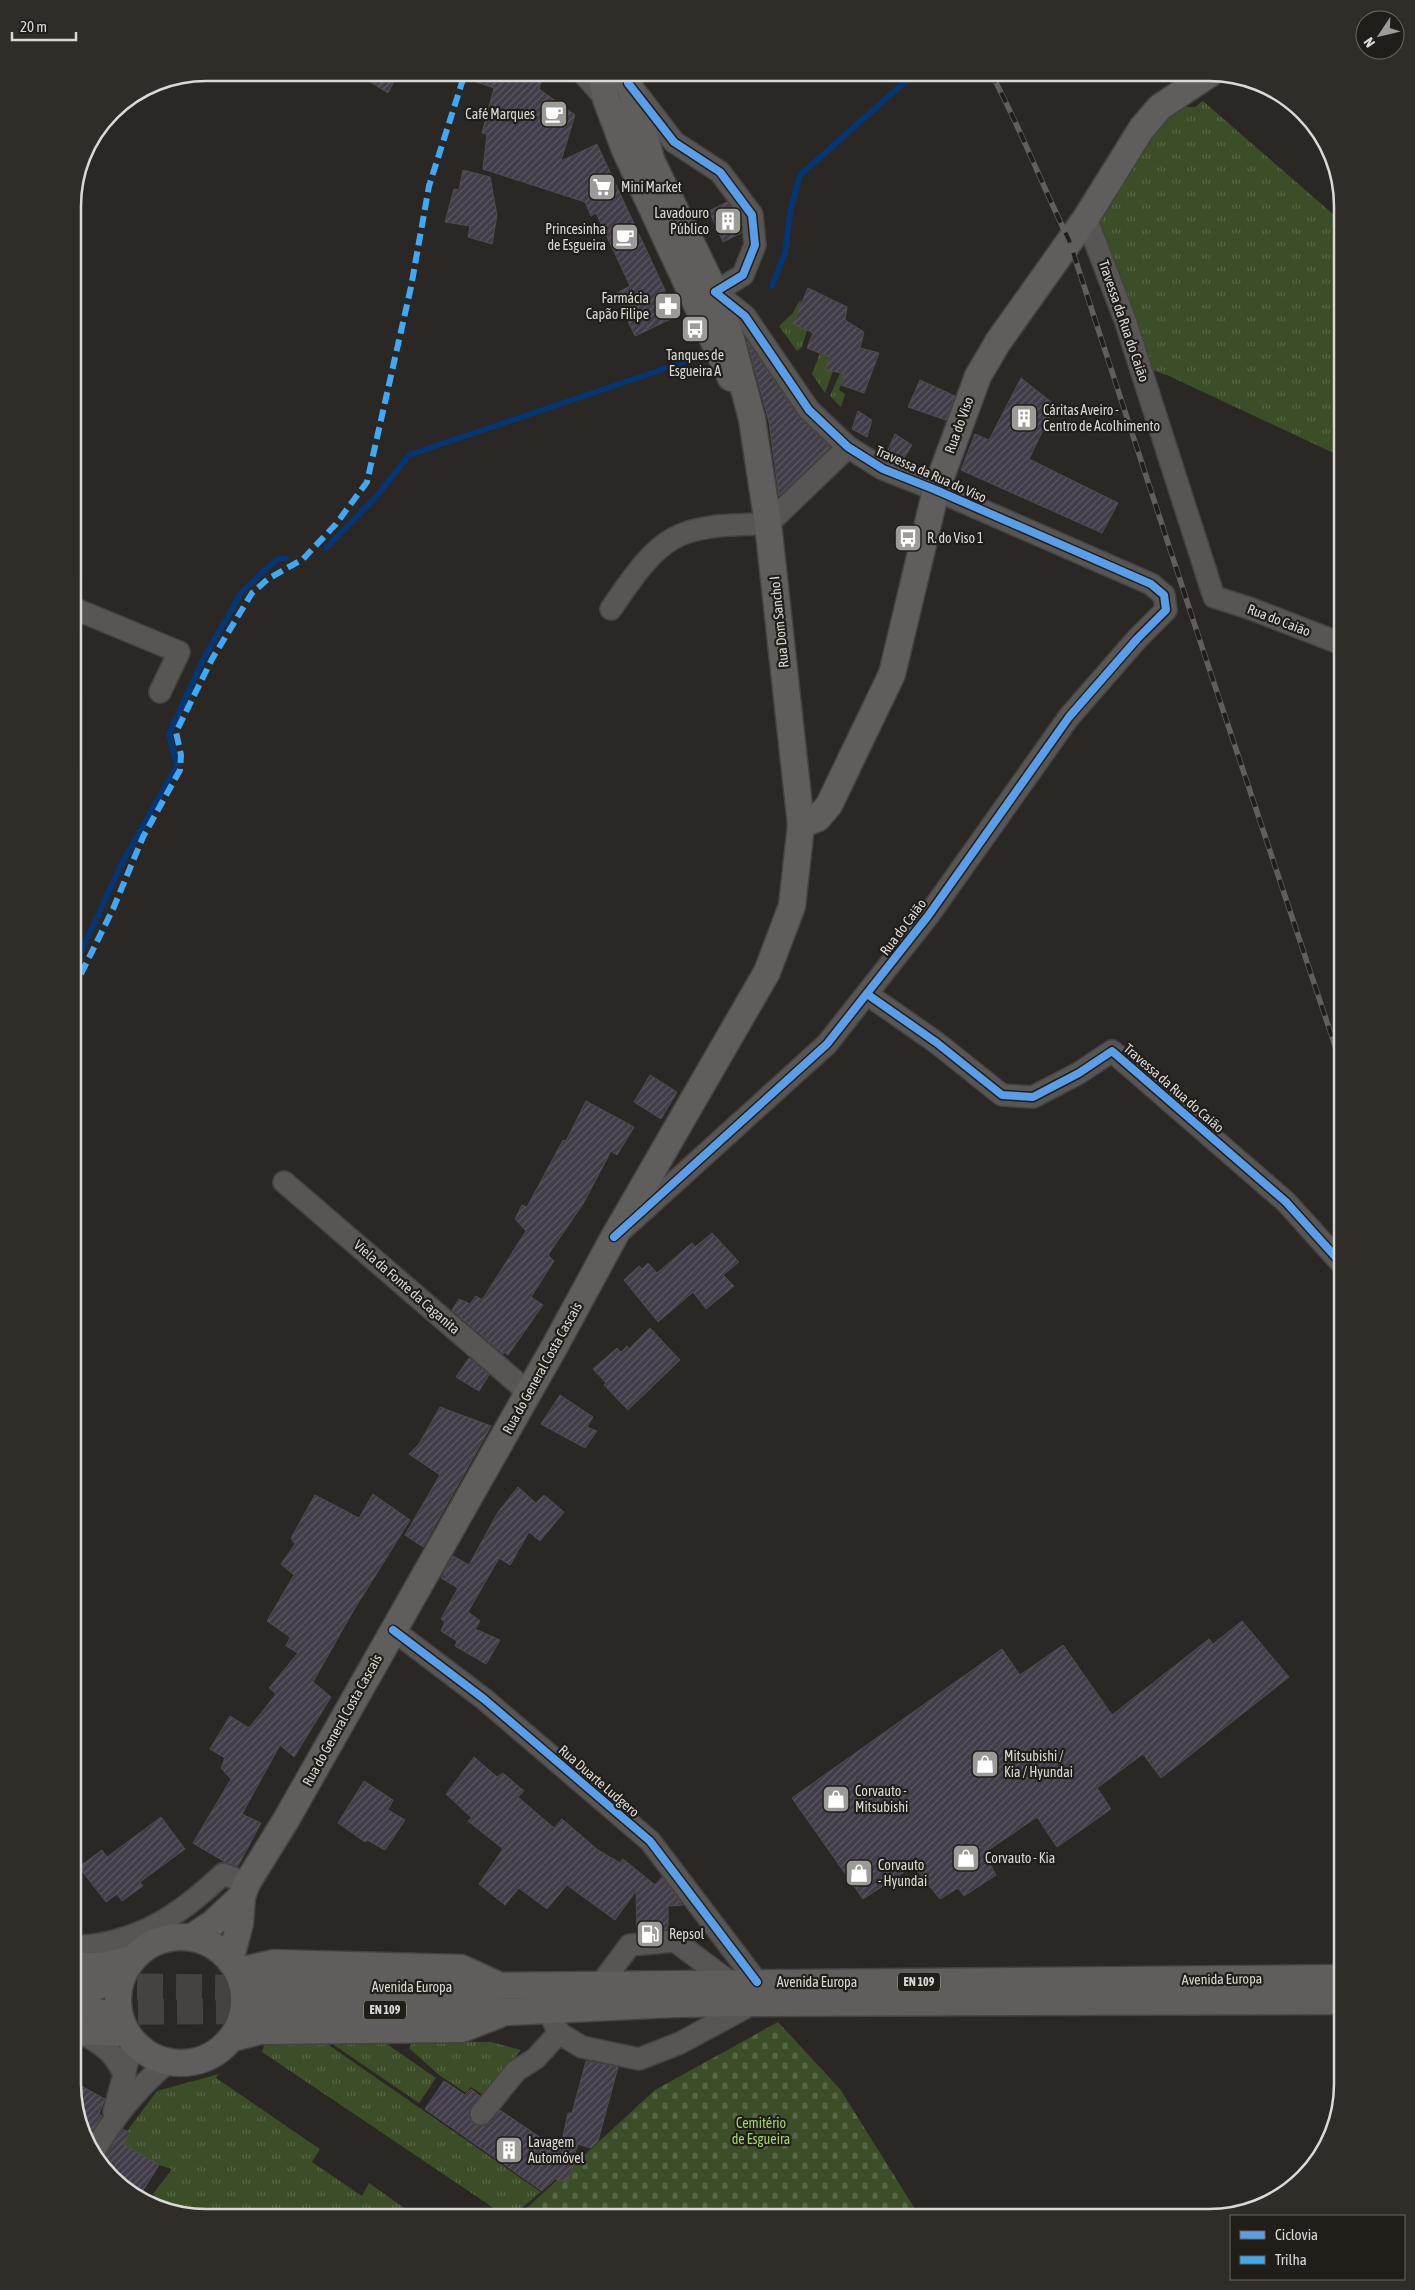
<svg xmlns="http://www.w3.org/2000/svg" width="1415" height="2290" viewBox="0 0 1415 2290" font-family="'Asap Condensed',sans-serif">
	<style>
		.grass { fill: url(#grass-tufts) }
		.cemetery { fill: url(#cemetery-stones) }
		.lines { fill: none; stroke-linecap: round; stroke-linejoin: round }
		.stream { stroke: #063571; stroke-width: 6 }
		.building { fill: url(#building-hatch); stroke: #4e4d4d }
		.major-tunnel { stroke: #454240; stroke-width: 26; stroke-dasharray: 26 13; stroke-linecap: butt }
		.minor-casing { stroke: #454342; stroke-width: 24 }
		.major-casing { stroke: #454342; stroke-width: 29 }
		.minor { stroke: #575655; stroke-width: 21 }
		.major { stroke: #605e5d; stroke-width: 26 }
		.rail-casing { stroke: #605f5e; stroke-width: 5.5 }
		.rail { stroke: #211e1a; stroke-width: 4; stroke-dasharray: 11; stroke-linecap: butt }
		.quiet { stroke: #3fa9f5; stroke-width: 6; stroke-dasharray: 12 6; stroke-linecap: butt }
		.cycleway-casing { stroke: #211e1a; stroke-width: 11 }
		.cycleway { stroke: #5a9eea; stroke-width: 8 }
		.labels { text-anchor: middle; dominant-baseline: central; stroke-width: 4.5; stroke-linejoin: round; paint-order: stroke }
		.shield { fill: #211e1a; stroke: #a3a19e; stroke-width: 1 }
		.shield-label { font-size: 12px; font-weight: bold; fill: #dbd9d6 }
		.poi-label { font-size: 14px; fill: #dbd9d6; stroke: #211e1a; text-anchor: start }
		.street-label { font-size: 14px; fill: #dbd9d6; stroke: #211e1a }
		.park-label { font-size: 14px; fill: #a0d768; stroke: #211e1a }
		.rim { fill: none; stroke: #dbd9d6; stroke-width: 2.5 }
	</style>
	<defs>
		<pattern id="grass-tufts" width="24" height="20" patternUnits="userSpaceOnUse" patternTransform="scale(1.25)"><rect width="24" height="20" fill="#3b4e27"/><path d="M3 7l-1-3M5 7V3M7 7l1-3M15 17l-1-3M17 17v-4M19 17l1-3" fill="none" stroke="#576746"/></pattern>
		<pattern id="cemetery-stones" width="16" height="16" patternUnits="userSpaceOnUse" patternTransform="scale(1.25)"><rect width="16" height="16" fill="#3b4e27"/><path d="M2 7V4a2 2 0 0 1 4 0v3zM10 15v-3a2 2 0 0 1 4 0v3z" fill="#576746"/></pattern>
		<pattern id="building-hatch" width="6" height="6" patternUnits="userSpaceOnUse" patternTransform="scale(1.25)"><rect width="6" height="6" fill="#423c49"/><path d="M-1 1l2-2M0 6l6-6M5 7l2-2" fill="none" stroke="#5d5862"/></pattern>
	</defs>
	<rect width="100%" height="100%" fill="#2a2725"/>
	<!-- grass -->
	<g class="grass">
		<path d="M1203 101 1342 222V457L1169 376 1152 370 1086 218 1160 107H1195Z"/>
		<path d="M800 300 802 302 793 323 807 330 802 347 797 351 779 326 792 314Z"/>
		<path d="M820 353 830 357 825 369 833 371 825 393 812 374Z"/>
		<path d="M840 373 845 374 839 390 845 394 841 407 830 396Z"/>
		<path d="M323 2041 541 2192 511 2217H507L262 2052 265 2042Z"/>
		<path d="M328 2041 380 2042 387 2044 436 2078 419 2103Z"/>
		<path d="M413 2041 491 2042 521 2050 483 2095 471 2087 466 2093 439 2075 409 2048Z"/>
		<path d="M219 2074 216 2078 320 2149 312 2162 362 2196 369 2183 417 2217H198L162 2205 153 2194 172 2169 159 2165 123 2144 130 2133 127 2131 157 2091Z"/>
	</g>
	<!-- cemetery -->
	<path class="cemetery" d="M778 2022 840 2089 920 2217H517L655 2090Z"/>
	<g class="lines">
		<!-- stream -->
		<g class="stream">
			<path d="M772 286 785 253 791 208 800 175 915 73"/>
			<path d="M326 548 376 497 409 455 702 356"/>
			<path d="M73 969 122 863 177 766 169 734 203 660 241 593 276 560 286 558"/>
		</g>
	</g>
	<!-- building -->
	<g class="building">
		<path d="M356 73H398L388 93Z"/>
		<path d="M457 73H544L539 89 575 115 561 161 597 144 677 316 635 336 615 294 630 286 596 213 591 216 585 202 483 169 487 134 482 133 494 88 456 75Z"/>
		<path d="M463 170 490 177 497 215 492 244 468 237 470 226 445 222 454 189 459 190Z"/>
		<path d="M727 202 740 220 741 233 723 242 709 211Z"/>
		<path d="M808 288 847 307 845 320 864 332 860 348 879 353 864 393 841 385 845 374 825 369 830 357 807 348 813 333 793 324Z"/>
		<path d="M747 341 799 417 830 447 779 496 769 422Z"/>
		<path d="M1021 378 1055 405 1029 459 1118 503 1102 533 961 470 975 434 989 440Z"/>
		<path d="M920 380 955 396 946 420 908 407Z"/>
		<path d="M858 411 872 420 867 437 852 429Z"/>
		<path d="M895 434 912 445 903 460 888 450Z"/>
		<path d="M650 1075 677 1092 661 1119 634 1102Z"/>
		<path d="M586 1101 634 1127 617 1155 611 1151 583 1204 548 1255 554 1261 531 1297 543 1305 508 1355 504 1352 503 1354 452 1310 459 1299 470 1304 476 1296 482 1300 526 1231 515 1219 522 1205 527 1207 563 1140 566 1141Z"/>
		<path d="M712 1233 739 1262 723 1275 734 1286 706 1309 693 1292 658 1322 624 1280 639 1266 642 1269 648 1263 657 1273 692 1243 695 1247Z"/>
		<path d="M650 1328 680 1360 628 1410 604 1385 606 1383 593 1369 617 1348 621 1352 627 1346 629 1349Z"/>
		<path d="M469 1358 489 1375 479 1391 456 1377Z"/>
		<path d="M560 1395 593 1417 587 1427 597 1431 585 1448 541 1424Z"/>
		<path d="M440 1407 491 1426 423 1547 405 1535 440 1475 409 1454 419 1444Z"/>
		<path d="M518 1487 536 1503 544 1495 564 1512 540 1541 529 1532 510 1565 499 1558 468 1612 480 1621 475 1629 500 1640 486 1664 455 1646 457 1641 441 1631 445 1622 441 1619 458 1588 441 1578 453 1556 469 1565 498 1512Z"/>
		<path d="M373 1494 410 1520 352 1613 313 1682 331 1697 294 1757 280 1745 242 1814 261 1823 238 1866 225 1862 193 1843 231 1779 221 1768 225 1758 210 1749 230 1716 249 1728 276 1694 269 1688 298 1653 286 1646 290 1637 267 1621 294 1575 281 1564 295 1544 291 1538 315 1495 359 1518Z"/>
		<path d="M1242 1621 1289 1677 1161 1778 1143 1754 1097 1788 1111 1809 1057 1847 1037 1817 984 1853 996 1875 964 1896 958 1888 940 1899 913 1866 863 1899 792 1798 1002 1649 1020 1675 1063 1645 1112 1715 1209 1639 1213 1644Z"/>
		<path d="M474 1757 497 1777 503 1773 524 1791 518 1797 554 1828 562 1819 598 1850 620 1863 623 1859 655 1885 662 1877 683 1905 668 1906V1929L637 1932 636 1891 615 1920 567 1885 547 1909 519 1888 505 1905 479 1884 503 1849 468 1821 472 1818 446 1794Z"/>
		<path d="M364 1781 393 1800 388 1810 405 1820 385 1850 367 1840 365 1842 338 1823Z"/>
		<path d="M161 1817 185 1849 140 1882 143 1886 122 1901 117 1894 106 1902 79 1867 102 1850 107 1857Z"/>
		<path d="M586 2061 618 2067 598 2141 591 2148 578 2144 573 2160 575 2161 567 2182 555 2179 542 2191 425 2109 444 2081 465 2095 471 2089 480 2096 469 2112V2118L474 2124 486 2125 500 2110 560 2151 568 2113H572Z"/>
		<path d="M72 2081 105 2099 99 2114 102 2116 86 2141Z"/>
		<path d="M123 2129 130 2133 123 2144 159 2165 139 2197 132 2195 102 2161Z"/>
	</g>
	<g class="lines">
		<!-- major-tunnel -->
		<g class="major-tunnel">
			<path d="M98 1986 261 1988"/>
			<path d="M99 2012 261 2011"/>
		</g>
		<!-- minor casing -->
		<g class="minor-casing">
			<g id="minor">
				<path d="M583 73 606 99"/>
				<path d="M1086 218 1125 320 1214 597 1249 608 1342 644"/>
				<path d="M73 608 179 652 160 692"/>
				<path d="M611 609C663 532 675 525 768 524L848 447"/>
				<path d="M867 994 937 1043 1002 1095 1033 1097 1079 1073 1112 1051 1286 1202 1342 1264"/>
				<path d="M284 1182 529 1393"/>
				<path d="M624 1228 827 1044 928 916 1069 717 1137 639 1166 610 1164 595 1151 584 936 490 883 469 848 447 809 410 745 316 715 292 743 275 755 245 752 215 720 172 674 142 635 91"/>
				<path d="M393 1630 484 1699 650 1841 757 1982"/>
				<path d="M73 1947C136 1944 178 1917 223 1874L247 1883"/>
				<path d="M600 1985 630 1945 675 1941 731 1983"/>
				<path d="M547 2008 559 2033 582 2047 639 2059 680 2043 754 2003"/>
				<path d="M81 2032C104 2046 112 2050 125 2075"/>
				<path d="M114 2112 133 2041"/>
				<path d="M481 2114 516 2071 536 2058 559 2033"/>
				<path d="M94 2152C114 2116 137 2088 168 2062"/>
			</g>
		</g>
		<!-- major casing -->
		<g class="major-casing">
			<g id="major">
				<path d="M601 73 606 99 625 150 731 378"/>
				<path d="M801 825 818 818 829 805 892 674 936 490 978 376 998 342 1086 218 1142 128 1160 107 1211 73"/>
				<circle cx="181" cy="2000" r="63"/>
				<path d="M192 1937 212 1924 242 1896"/>
				<path d="M230 1961 240 1923 242 1896 247 1883 286 1820 556 1344 614 1237 767 972 792 906 801 825 768 524 752 419 731 339 715 292 652 162 626 73"/>
				<path d="M73 1966H103L132 1959"/>
				<path d="M238 1971 274 1963 461 1968 496 1984"/>
				<path d="M73 1986H98"/>
				<path d="M261 1988 1342 1978"/>
				<path d="M261 2011 459 2009 508 2012 673 2004 754 2003 1342 2001"/>
				<path d="M73 2012H99"/>
				<path d="M73 2031 127 2033"/>
				<path d="M233 2038 260 2031 462 2029 498 2015"/>
			</g>
		</g>
		<!-- minor -->
		<use href="#minor" class="minor"/>
		<!-- major -->
		<use href="#major" class="major"/>
		<!-- rail casing -->
		<g class="rail-casing">
			<path id="rail" d="M991 73C1020 127 1042 185 1069 240L1201 644 1342 1067"/>
		</g>
		<!-- rail -->
		<use href="#rail" class="rail"/>
		<!-- quiet -->
		<path class="quiet" d="M73 990 113 909 143 837 180 770 181 755 176 732 212 659 252 593 268 579 303 559 336 524 367 482 411 287 429 186 465 73"/>
		<!-- cycleway casing -->
		<g class="cycleway-casing">
			<g id="cycleway">
				<path d="M867 994 937 1043 1002 1095 1033 1097 1079 1073 1112 1051 1286 1202 1342 1264"/>
				<path d="M614 1237 827 1044 928 916 1069 717 1137 639 1166 610 1164 595 1151 584 936 490 883 469 848 447 809 410 745 316 715 292 743 275 755 245 752 215 720 172 674 142 628 83"/>
				<path d="M393 1630 484 1699 650 1841 757 1982"/>
			</g>
		</g>
		<!-- cycleway -->
		<use href="#cycleway" class="cycleway"/>
	</g>
	<!-- icons -->
	<defs>
		<g id="cafe-square" transform="scale(1.4375)"><rect x="-9" y="-9" width="18" height="18" rx="4" fill="#9d9b98" stroke="#211e1a"/><path d="M-5.5-4.5H6V0H3Q3 3.5 0 3.5H-2.5Q-5.5 3.5-5.5 0ZM3-3.2v2h1.7v-2ZM-6 4.5H4V6H-6Z" fill="#fff"/></g>
		<g id="supermarket-square" transform="scale(1.4375)"><rect x="-9" y="-9" width="18" height="18" rx="4" fill="#9d9b98" stroke="#211e1a"/><path d="M-6-5.5h2.5l.6 2H6L4.5 2H-2.5L-4.4-4H-6ZM-1.5 3.2a1.3 1.3 0 1 0 .1 0ZM3 3.2a1.3 1.3 0 1 0 .1 0Z" fill="#fff"/></g>
		<g id="building-square" transform="scale(1.4375)"><rect x="-9" y="-9" width="18" height="18" rx="4" fill="#9d9b98" stroke="#211e1a"/><path d="M-4-6H4V6H1V3H-1V6H-4ZM-2.5-4.3h1.7v1.8h-1.7ZM.8-4.3h1.7v1.8H.8ZM-2.5-1h1.7V.8h-1.7ZM.8-1h1.7V.8H.8Z" fill="#fff"/></g>
		<g id="pharmacy-square" transform="scale(1.4375)"><rect x="-9" y="-9" width="18" height="18" rx="4" fill="#9d9b98" stroke="#211e1a"/><path d="M-2-6h4v4h4v4h-4v4h-4v-4h-4v-4h4Z" fill="#fff"/></g>
		<g id="bus-square" transform="scale(1.4375)"><rect x="-9" y="-9" width="18" height="18" rx="4" fill="#9d9b98" stroke="#211e1a"/><path d="M-5-6H5V4H4V6H2V4H-2V6H-4V4H-5ZM-3.5-4V0h7V-4ZM-3.5 1.2v1.5H-2V1.2ZM2 1.2v1.5H3.5V1.2Z" fill="#fff"/></g>
		<g id="shop-square" transform="scale(1.4375)"><rect x="-9" y="-9" width="18" height="18" rx="4" fill="#9d9b98" stroke="#211e1a"/><path d="M-5-2.5h2.3a2.7 3.5 0 0 1 5.4 0H5L5.5 6h-11ZM-1.5-2.5h3a1.5 2.3 0 0 0-3 0Z" fill="#fff"/></g>
		<g id="fuel-square" transform="scale(1.4375)"><rect x="-9" y="-9" width="18" height="18" rx="4" fill="#9d9b98" stroke="#211e1a"/><path d="M-5.5-6h7V0h2V4h1.3V-2.5L3-4.5l.8-.8L6-3V5H2.5V1h-1V6h-7ZM-4.2-4.7v3.2H.2V-4.7Z" fill="#fff"/></g>
	</defs>
	<g fill-rule="evenodd">
		<use href="#cafe-square" x="554" y="114"/>
		<use href="#supermarket-square" x="602" y="187"/>
		<use href="#building-square" x="728" y="221"/>
		<use href="#cafe-square" x="625" y="237"/>
		<use href="#pharmacy-square" x="668" y="306"/>
		<use href="#bus-square" x="695" y="329"/>
		<use href="#building-square" x="1024" y="418"/>
		<use href="#bus-square" x="908" y="538"/>
		<use href="#shop-square" x="985" y="1764"/>
		<use href="#shop-square" x="836" y="1799"/>
		<use href="#shop-square" x="966" y="1858"/>
		<use href="#shop-square" x="859" y="1873"/>
		<use href="#fuel-square" x="650" y="1934"/>
		<use href="#building-square" x="509" y="2150"/>
	</g>
	<g class="labels">
		<!-- shield labels -->
		<g class="shield">
			<rect x="898" y="1972.5" width="42" height="19" rx="4"/>
			<rect x="364" y="2000.5" width="42" height="19" rx="4"/>
		</g>
		<g class="shield-label">
			<text x="919" y="1982">EN 109</text>
			<text x="385" y="2010">EN 109</text>
		</g>
		<!-- poi labels -->
		<g class="poi-label">
			<text x="535" y="114" text-anchor="end">Café Marques</text>
			<text x="621" y="187">Mini Market</text>
			<text x="709" y="213" text-anchor="end">Lavadouro<tspan x="709" dy="16">Público</tspan></text>
			<text x="606" y="229" text-anchor="end">Princesinha<tspan x="606" dy="16">de Esgueira</tspan></text>
			<text x="649" y="298" text-anchor="end">Farmácia<tspan x="649" dy="16">Capão Filipe</tspan></text>
			<text x="695" y="355" text-anchor="middle">Tanques de<tspan x="695" dy="16">Esgueira A</tspan></text>
			<text x="1043" y="410">Cáritas Aveiro -<tspan x="1043" dy="16">Centro de Acolhimento</tspan></text>
			<text x="927" y="538">R. do Viso 1</text>
			<text x="1004" y="1756">Mitsubishi /<tspan x="1004" dy="16">Kia / Hyundai</tspan></text>
			<text x="855" y="1791">Corvauto -<tspan x="855" dy="16">Mitsubishi</tspan></text>
			<text x="985" y="1858">Corvauto - Kia</text>
			<text x="878" y="1865">Corvauto<tspan x="878" dy="16">- Hyundai</tspan></text>
			<text x="669" y="1934">Repsol</text>
			<text x="528" y="2142">Lavagem<tspan x="528" dy="16">Automóvel</tspan></text>
		</g>
		<!-- street labels -->
		<g class="street-label">
			<text transform="translate(1124 321) rotate(71)">Travessa da Rua do Caião</text>
			<text transform="translate(959 425) rotate(-70)">Rua do Viso</text>
			<text transform="translate(931 474) rotate(24)">Travessa da Rua do Viso</text>
			<text transform="translate(1279 620) rotate(21)">Rua do Caião</text>
			<text transform="translate(779 622) rotate(-96)">Rua Dom Sancho I</text>
			<text transform="translate(903 927) rotate(-53)">Rua do Caião</text>
			<text transform="translate(1174 1088) rotate(41)">Travessa da Rua do Caião</text>
			<text transform="translate(407 1287) rotate(41)">Viela da Fonte da Caganita</text>
			<text transform="translate(542 1368) rotate(-61)">Rua do General Costa Cascais</text>
			<text transform="translate(342 1720) rotate(-61)">Rua do General Costa Cascais</text>
			<text transform="translate(599 1781) rotate(41)">Rua Duarte Ludgero</text>
			<text transform="translate(1222 1979) rotate(-1)">Avenida Europa</text>
			<text x="817" y="1982">Avenida Europa</text>
			<text x="412" y="1987">Avenida Europa</text>
		</g>
		<!-- park labels -->
		<g class="park-label">
			<text x="761" y="2123">Cemitério<tspan x="761" dy="16">de Esgueira</tspan></text>
		</g>
	</g>
	<!-- crop -->
	<path d="M0 0H1415V2290H0ZM206 81H1209A125 125 0 0 1 1334 206V2084A125 125 0 0 1 1209 2209H206A125 125 0 0 1 81 2084V206A125 125 0 0 1 206 81Z" fill="#302d29" fill-rule="evenodd"/>
	<path class="rim" d="M206 81H1209A125 125 0 0 1 1334 206V2084A125 125 0 0 1 1209 2209H206A125 125 0 0 1 81 2084V206A125 125 0 0 1 206 81Z"/>
	<!-- legend -->
	<rect x="1230" y="2215" width="175" height="65" fill="#211e1a" stroke="#6b6965"/>
	<rect x="1240" y="2231" width="25" height="8" fill="#5a9eea" stroke="#6b6965"/>
	<text x="1275" y="2240" font-size="15" fill="#dbd9d6">Ciclovia</text>
	<rect x="1240" y="2256" width="25" height="8" fill="#3fa9f5" stroke="#6b6965"/>
	<text x="1275" y="2265" font-size="15" fill="#dbd9d6">Trilha</text>
	<!-- north arrow -->
	<g transform="translate(1380 35) rotate(235)"><circle r="24" fill="#211e1a" stroke="#6b6965"/>
	<path d="M0-4L9 19L0 12L-9 19Z" fill="#9d9b98"/>
	<text y="-8" font-size="14" font-weight="bold" text-anchor="middle" fill="#dbd9d6">N</text>
	</g>
	<!-- scale -->
	<path d="M12 32v8h64v-8" fill="none" stroke="#dbd9d6" stroke-width="2.5"/>
	<text x="20" y="32" font-size="15" fill="#dbd9d6" stroke="#211e1a" stroke-width="4" paint-order="stroke">20 m</text>
</svg>
